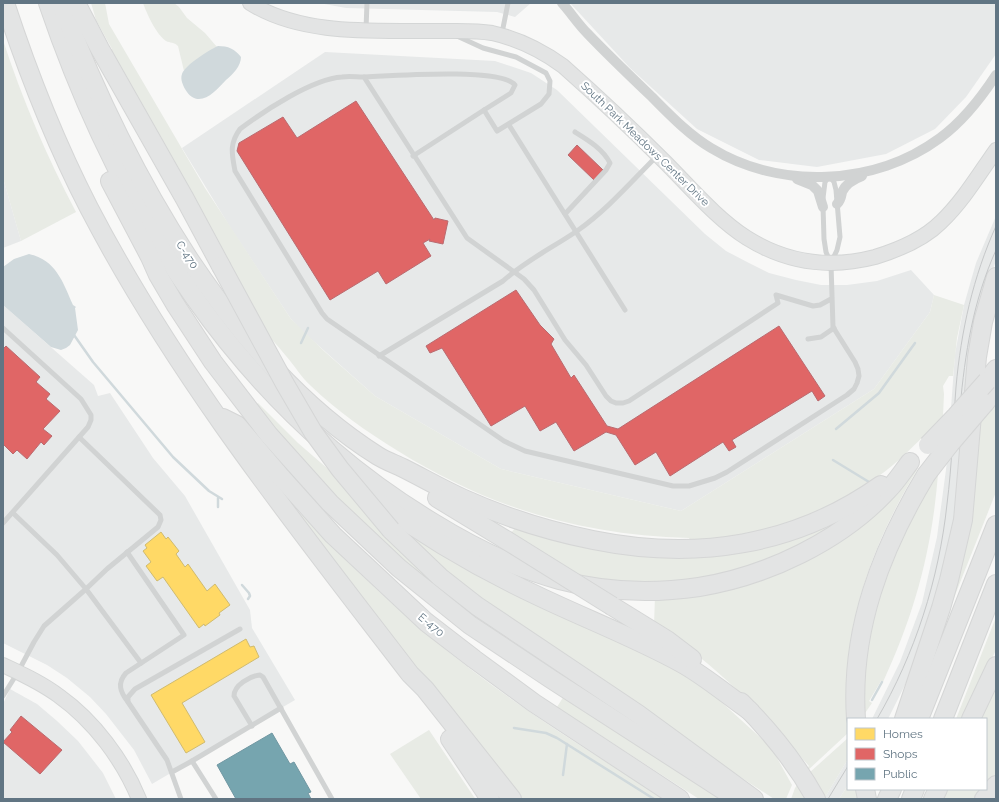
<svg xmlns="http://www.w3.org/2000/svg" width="999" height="802" viewBox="0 0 999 802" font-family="Raleway,sans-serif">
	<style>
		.built { fill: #e7e9e9 }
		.green { fill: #e8ebe5 }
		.water { fill: #d0d9dc }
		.homes { fill: #ffd966; stroke: #d0bb6f }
		.shops { fill: #e06666; stroke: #ba6a6f }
		.public { fill: #76a5af; stroke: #7097a2 }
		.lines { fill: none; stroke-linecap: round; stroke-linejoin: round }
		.stream { stroke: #d0d9dc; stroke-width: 2.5 }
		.secondary-casing { stroke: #d4d6d6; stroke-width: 16 }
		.highway-casing { stroke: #d5d6d6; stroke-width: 20 }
		.lane { stroke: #d1d3d3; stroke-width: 5 }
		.street { stroke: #d1d3d3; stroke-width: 10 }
		.secondary { stroke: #e3e4e4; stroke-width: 14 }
		.highway { stroke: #e3e4e4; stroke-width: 18 }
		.tram { stroke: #c6c8c9; stroke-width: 1 }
		.highway-bridge-casing { stroke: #d5d6d6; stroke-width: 20; stroke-linecap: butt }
		.highway-bridge { stroke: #e3e4e4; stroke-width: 18 }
		.labels { text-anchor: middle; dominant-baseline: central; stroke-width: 4; stroke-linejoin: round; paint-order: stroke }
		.street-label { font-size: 11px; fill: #617583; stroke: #fff }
	</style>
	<rect width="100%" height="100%" fill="#f8f8f7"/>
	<!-- built -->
	<g class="built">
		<path d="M319 3H531L515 17 497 12 346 8Z"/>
		<path d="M570 3H996V54L966 97 935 129 886 154 817 167 759 160 697 129 630 68Z"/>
		<path d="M325 52 495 61 531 73 557 90 705 234 726 251 749 263 769 273 796 280 821 285H847L877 281 911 270 934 295 930 312 874 389 681 511 501 469 375 396 301 330 291 319 230 227 182 148Z"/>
		<path d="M3 178 21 241 3 248Z"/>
		<path d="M996 216V261L992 271 968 388 951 408 955 354 964 305 976 263Z"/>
		<path d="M3 305 94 385 98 396 110 393 153 458 185 496 250 610 252 628 295 700 152 784 134 750 106 714 90 697 67 678 47 665 3 643Z"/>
		<path d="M964 441 951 549 919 652 905 685 888 719H872L900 662 922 603 937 537 947 462Z"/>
		<path d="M10 689 37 704 57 721 78 741 103 773 116 799H3V704Z"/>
		<path d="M848 759V785L839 799H824Z"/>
	</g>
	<!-- green -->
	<g class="green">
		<path d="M91 3H105L109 24 205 188 291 319 324 351 375 396 501 469 681 511 874 389 930 312 934 295 964 305 957 338 953 376H949L943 386 944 394 943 416C927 432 911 450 893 465 836 512 763 538 690 540L689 538C581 535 490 508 398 451 367 432 337 411 311 386 301 377 295 366 286 356 278 346 269 336 260 327L108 52 112 49 96 20Z"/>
		<path d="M143 3H174L179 7 187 18 205 33 217 47 205 54 184 71 178 46C174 42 170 43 166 41 156 34 147 14 143 3Z"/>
		<path d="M3 40C22 99 47 157 76 212L21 241 3 178Z"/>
		<path d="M996 400V492L944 623 976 426Z"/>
		<path d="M258 403 298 443 343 482 500 632 492 631 421 578 341 504 254 406Z"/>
		<path d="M916 469 917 470C867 553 840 635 848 733L806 772 805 770 809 766C779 733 749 699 715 670 696 653 675 638 654 625L655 596 751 580 897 489Z"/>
		<path d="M938 474C932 550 915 613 883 682L881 681 869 701 872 703 863 716V693L865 692 864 665 873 611 907 519Z"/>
		<path d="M297 510C352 568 410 623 473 671 535 718 600 758 665 799H520L490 763 295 511Z"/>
		<path d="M852 511 815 540 745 570 661 585 573 577 510 534 516 527 651 556Z"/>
		<path d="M395 526 675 669 717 698 763 740 766 738 792 785 786 799H774L704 753 464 589Z"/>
		<path d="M996 617V650L963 719H956Z"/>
		<path d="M996 683V775L986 788V719H978Z"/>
		<path d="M564 696 724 799H699L557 707Z"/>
		<path d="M429 730 474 797 476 799H421L390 754Z"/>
		<path d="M848 738V759L824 799H791L795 788 799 782Z"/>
		<path d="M848 785V789H867L863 799H839Z"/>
		<path d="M944 789H985L981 792 975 799H939Z"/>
	</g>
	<!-- water -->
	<g class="water">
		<path d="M218 46C228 46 235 49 241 57 241 66 233 74 226 80 215 92 198 111 185 89 183 85 180 79 182 74 185 65 209 50 218 46Z"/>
		<path d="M29 254C56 260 63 282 73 305L76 307 75 308 78 330 70 345 66 348 61 350 51 347 3 305V267L14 259Z"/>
	</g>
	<!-- homes -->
	<g class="homes">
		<path d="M161 532 166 539 168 537 179 551 176 554 185 567 188 564 207 591 215 584 230 605 219 613 220 615 205 626 204 624 199 628 163 577 157 581 146 566 151 562 143 551 147 548 145 545Z"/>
		<path d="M246 639 250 647 254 646 259 657 182 703 205 742 186 753 151 695Z"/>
	</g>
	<!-- shops -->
	<g class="shops">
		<path d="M356 101 434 220 435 218 448 221 443 244 429 241 430 239 423 243 431 256 386 284 378 271 330 300 237 151 239 143 283 117 297 138Z"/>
		<path d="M577 145 603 170 594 180 568 155Z"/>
		<path d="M516 290 540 325 554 339 551 344 571 378 574 375 607 426 618 429 779 326 825 396 818 401 812 391 732 440 736 447 729 451 723 442 670 476 656 452 635 465 616 435 606 432 574 451 556 422 540 431 525 406 491 426 442 348 430 353 426 346Z"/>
		<path d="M6 346 40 377 36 382 50 394 46 399 60 411 43 429 52 436 44 445 41 442 27 459 17 450 13 454 3 444V349Z"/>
		<path d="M21 716 62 750 40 774 3 742 12 732 10 730Z"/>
	</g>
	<!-- public -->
	<path class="public" d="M272 733 290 764 294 762 311 792 308 793 311 799H236L217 765Z"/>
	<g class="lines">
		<!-- stream -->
		<g class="stream">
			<path d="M74 335 93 362 173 457 209 491 222 499"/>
			<path d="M301 343 308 328"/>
			<path d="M836 429 879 393 915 343"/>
			<path d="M833 460 869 482"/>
			<path d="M218 507V498"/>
			<path d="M242 585 249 593 250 596 248 599"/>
			<path d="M872 700 882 682"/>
			<path d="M514 728 546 733 557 738 654 799"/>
			<path d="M563 775 567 744"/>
		</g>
		<!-- secondary casing -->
		<g class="secondary-casing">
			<g id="secondary">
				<path d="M250 3C304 37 379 30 440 31 457 31 475 30 492 33 519 39 541 50 563 66 598 97 632 129 665 162 690 187 717 219 747 238 787 263 829 269 875 257 898 250 924 239 941 222 963 201 979 174 996 150"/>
				<path d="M3 665C22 674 42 683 59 696 94 721 123 760 139 799"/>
			</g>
		</g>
		<!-- highway casing -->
		<g class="highway-casing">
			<g id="highway">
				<path d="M5 3C28 73 55 142 89 208 177 377 295 524 410 674L425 689 512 799"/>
				<path d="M48 3C119 212 239 406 432 522 518 575 597 602 699 587 767 576 841 541 888 490 896 482 903 471 910 462"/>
				<path d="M61 3C95 93 137 179 189 259 240 335 300 407 378 456 386 461 395 464 403 468 423 478 442 489 462 498 504 517 548 531 593 540 696 561 795 546 881 485"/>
				<path d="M76 3 100 49 185 199 221 266"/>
				<path d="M110 181 150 257 158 275 175 304 213 362 269 435 330 503 399 568 470 625 551 679 737 799"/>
				<path d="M987 381 996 369"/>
				<path d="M985 403 996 389"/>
				<path d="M223 418 237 425 281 477 333 535 426 622 474 659 534 703 680 799"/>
				<path d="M362 490C417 532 476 567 538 596 586 619 636 638 683 664 706 677 727 695 750 711"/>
				<path d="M437 498 506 540"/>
				<path d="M391 530 440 577 477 606 638 714 754 799"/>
				<path d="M612 606 667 640 692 659"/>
				<path d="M741 702C770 731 796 763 816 799"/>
				<path d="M856 719C850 630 881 550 926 475"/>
				<path d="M904 719 941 608 949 580 963 520 977 357 983 322 996 277"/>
				<path d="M919 719 996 525"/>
				<path d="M943 719 996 584"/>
				<path d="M971 719 996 666"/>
				<path d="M450 739 490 799"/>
				<path d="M865 789 867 799"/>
				<path d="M887 799 892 789"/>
				<path d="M911 799 915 789"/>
				<path d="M933 799 938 789"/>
				<path d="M984 799 996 785"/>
			</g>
		</g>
		<!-- lane -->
		<g class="lane">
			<path d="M366 29 367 3"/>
			<path d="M502 33 508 3"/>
			<path d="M364 77C389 76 501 67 515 85L511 93 484 110 497 131 541 104 549 94 550 81 546 73 516 57 483 48 457 36"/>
			<path d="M509 125 625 310"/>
			<path d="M413 156 484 110"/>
			<path d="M823 198 825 182 829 176 834 182 836 190 840 237 837 250 832 261"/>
			<path d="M823 206 824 239 826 252 831 264 833 327 855 362 858 369 859 376 857 383 854 389 847 395 727 472 715 478 689 486H673L525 451 504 441 327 319 322 313 235 171C232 154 229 144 240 129 264 111 312 79 342 77 349 76 356 77 364 77L467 238 524 279 534 290 565 340 586 365 606 396 611 401 616 403H623L629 401 778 303 776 295 813 306 820 305 831 299"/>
			<path d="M565 214 606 170 610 163C603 149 588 140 575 132"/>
			<path d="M3 328 81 399 91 415V420L88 427 3 523"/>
			<path d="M808 339 821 337 834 328"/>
			<path d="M379 356 503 281C525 261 552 248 577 231 607 210 631 182 657 156"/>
			<path d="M79 437 160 515 161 520 158 527 107 569 86 589 141 663"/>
			<path d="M127 552 184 635 126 673C117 683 120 692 128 702"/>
			<path d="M3 696 18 672 34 642 44 626 86 589 57 555 13 513"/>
			<path d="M252 726 234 696C234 685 250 676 260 675L263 677 332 799"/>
			<path d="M192 761 281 708"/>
			<path d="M172 772 192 761 216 799"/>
			<path d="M181 799 167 760 128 702V697L135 689 240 629"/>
		</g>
		<!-- street -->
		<g class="street">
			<path d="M562 3C571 13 578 24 587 33 608 55 630 76 652 97 670 115 689 135 711 148 780 190 875 186 940 138 962 122 981 98 996 75"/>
			<path d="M797 179 812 185 818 191 823 207"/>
			<path d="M837 204C841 200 841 197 842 192 846 183 854 179 862 176"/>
		</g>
		<!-- secondary -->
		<use href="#secondary" class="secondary"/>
		<!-- highway -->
		<use href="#highway" class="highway"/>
		<!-- tram -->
		<g class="tram">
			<path d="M960 408C965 353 973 301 996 250"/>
			<path d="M877 719C915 654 939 579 947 504 952 465 953 426 956 387 961 331 973 277 996 226"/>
			<path d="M828 799 848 766"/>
		</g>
		<!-- highway-bridge casing -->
		<g class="highway-bridge-casing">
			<g id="highway-bridge">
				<path d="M221 266 285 384 313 432 340 469 391 530"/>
				<path d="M928 445 956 416 987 381"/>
				<path d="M926 475 950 444 985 403"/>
				<path d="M506 540 612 606"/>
			</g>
		</g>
		<!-- highway-bridge -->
		<use href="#highway-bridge" class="highway-bridge"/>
	</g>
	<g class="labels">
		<!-- street labels -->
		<g class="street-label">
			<text transform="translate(645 144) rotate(44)">South Park Meadows Center Drive</text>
			<text transform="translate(187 255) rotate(57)">C-470</text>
			<text transform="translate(431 625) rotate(40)">E-470</text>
		</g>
	</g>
	<!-- border -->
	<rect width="999" height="802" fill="none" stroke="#617583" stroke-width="8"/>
	<!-- legend -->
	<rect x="847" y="718" width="140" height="72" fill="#ffffff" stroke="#c0c8cd"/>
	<rect x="855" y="728" width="20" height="12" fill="#ffd966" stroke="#c0c8cd"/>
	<text x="883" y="738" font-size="12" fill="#617583">Homes</text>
	<rect x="855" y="748" width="20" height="12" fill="#e06666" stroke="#c0c8cd"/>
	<text x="883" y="758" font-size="12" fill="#617583">Shops</text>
	<rect x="855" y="768" width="20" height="12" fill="#76a5af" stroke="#c0c8cd"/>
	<text x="883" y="778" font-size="12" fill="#617583">Public</text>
</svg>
